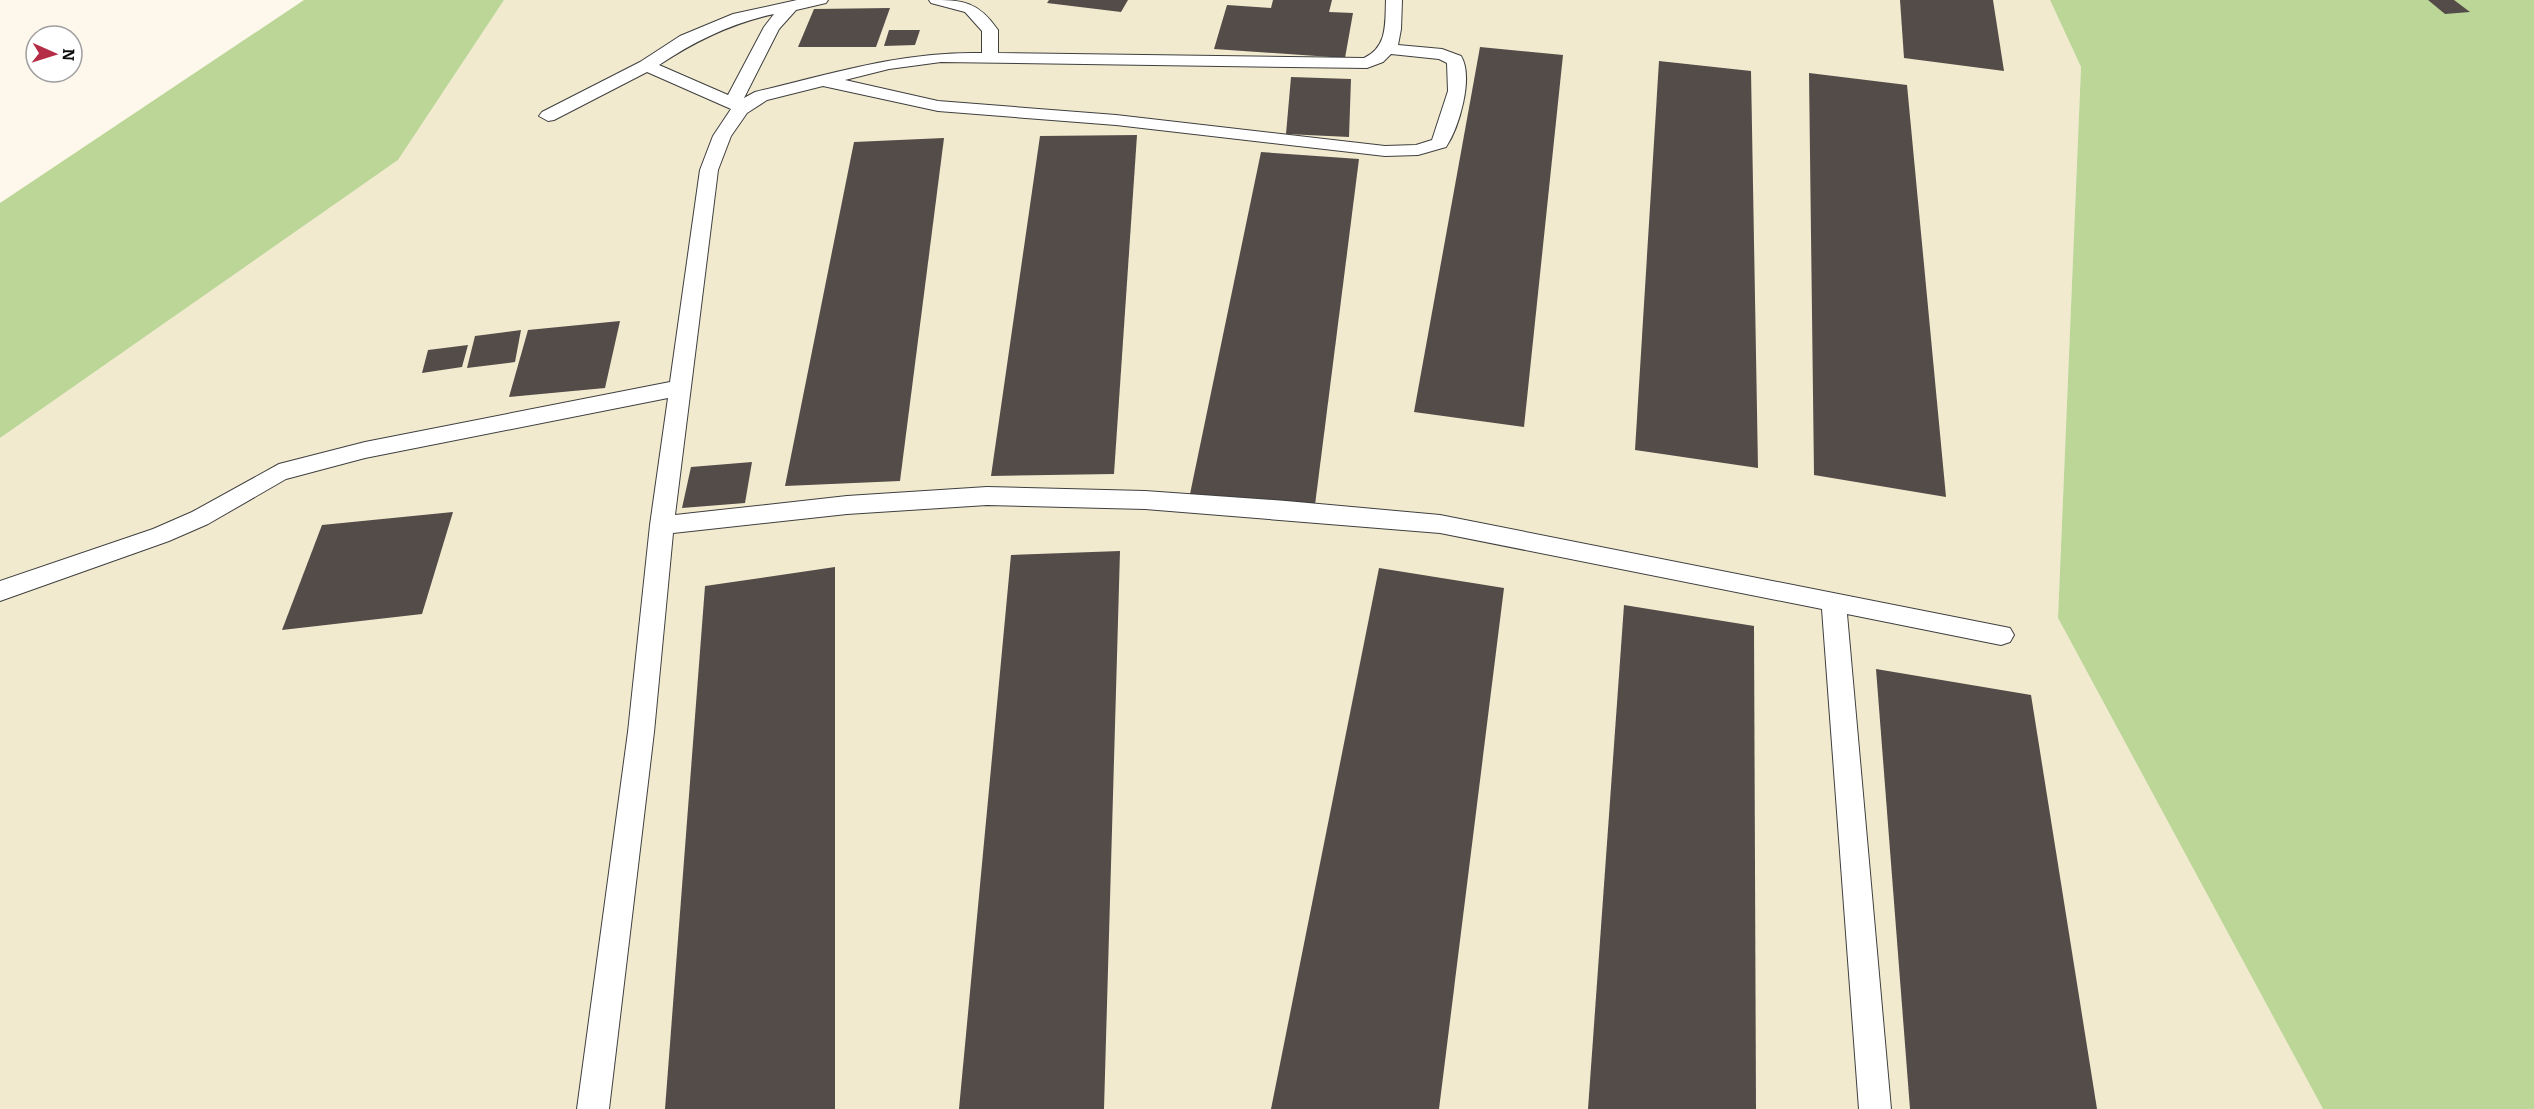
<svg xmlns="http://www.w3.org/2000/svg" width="2534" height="1109" viewBox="0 0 2534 1109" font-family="Bitter,serif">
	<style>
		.farmland { fill: #f2eace }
		.forest { fill: #bcd698 }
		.building { fill: #544c49 }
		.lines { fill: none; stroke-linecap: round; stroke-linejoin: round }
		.service-casing { stroke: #3f3f3f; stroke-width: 2 }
		.service { fill: #fff; fill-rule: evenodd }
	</style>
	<rect width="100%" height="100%" fill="#fef8ec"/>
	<!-- farmland -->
	<path class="farmland" d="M504 0H2050L2081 67 2058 618 2323 1109H0V438L398 160Z"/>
	<!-- forest -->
	<g class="forest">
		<path d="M304 0H504L398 160 0 438V203Z"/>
		<path d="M2050 0H2534V1109H2323L2058 618 2081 67Z"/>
	</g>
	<!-- building -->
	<g class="building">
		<path d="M1049 0H1128L1121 12 1047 3Z"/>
		<path d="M1273 0H1332L1329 12 1353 13 1345 58 1214 49 1227 5 1271 8Z"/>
		<path d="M1900 0H1993L2004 71 1904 58Z"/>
		<path d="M2428 0H2454L2470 12 2445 14Z"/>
		<path d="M890 8 876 47H798L814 9Z"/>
		<path d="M889 30H920L915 45 884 46Z"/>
		<path d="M1480 47 1563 55 1524 427 1414 412Z"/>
		<path d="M1659 61 1751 71 1758 468 1635 450Z"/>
		<path d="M1809 73 1907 85 1946 497 1814 475Z"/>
		<path d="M1291 77 1351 79 1349 137 1286 134Z"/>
		<path d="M1137 135 1114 474 991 476 1040 136Z"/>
		<path d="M944 138 900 481 785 486 854 142Z"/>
		<path d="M1261 152 1359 159 1315 505 1190 494Z"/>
		<path d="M620 321 605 388 509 397 528 330Z"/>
		<path d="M521 330 515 362 467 368 475 336Z"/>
		<path d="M468 345 462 367 422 373 428 350Z"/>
		<path d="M752 462 745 503 682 508 691 467Z"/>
		<path d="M453 512 422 614 282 630 322 525Z"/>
		<path d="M1120 551 1104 1109H959L1011 555Z"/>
		<path d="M835 567V1109H665L705 586Z"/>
		<path d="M1379 568 1504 588 1439 1109H1271Z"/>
		<path d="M1624 605 1754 626 1756 1109H1588Z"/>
		<path d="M1876 669 2031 695 2097 1109H1910Z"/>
	</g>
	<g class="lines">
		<!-- service casing -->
		<g class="service-casing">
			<path id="service" d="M797 0H828L826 3 796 10 779 29 744 98 755 92C830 74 903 51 982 53V31L965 12 931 3 929 0C963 0 978 1 998 30V53L1364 58C1388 47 1385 23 1386 0H1402L1401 29 1398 45 1442 49 1461 56C1474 77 1459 128 1446 147L1418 155 1385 156 1116 125 938 111 823 86 767 100 747 113 731 136 718 170 675 515 847 496 987 487 1145 491 1286 501 1440 515 2010 628 2014 635 2010 642 2001 645 1847 614 1891 1109H1859L1822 609 1440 533 1145 509 987 505 847 514 673 533 654 732 609 1109H577L628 732 650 525 668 398 365 458 286 479 208 524 169 541 0 601V581L153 529 192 512 279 464 365 442 670 382 700 170 713 136 731 109 647 72 554 120 548 121 539 116 542 112 640 62 680 36 733 14ZM774 14 764 27 728 95 659 65C695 41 732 23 774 14ZM1391 54 1439 59 1447 63 1448 91 1432 140 1416 145 1385 146 1116 115 938 101 845 80 889 69 941 62 1367 68 1383 62Z"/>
		</g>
		<!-- service -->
		<use href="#service" class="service"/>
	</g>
	<!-- north arrow -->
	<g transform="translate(54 54) rotate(93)"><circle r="28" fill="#ffffff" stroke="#9e9e9e" stroke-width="1.5"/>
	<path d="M0-4.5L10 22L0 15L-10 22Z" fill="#b42c45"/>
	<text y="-9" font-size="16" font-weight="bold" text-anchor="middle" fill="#0c0c0c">N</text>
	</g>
</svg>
